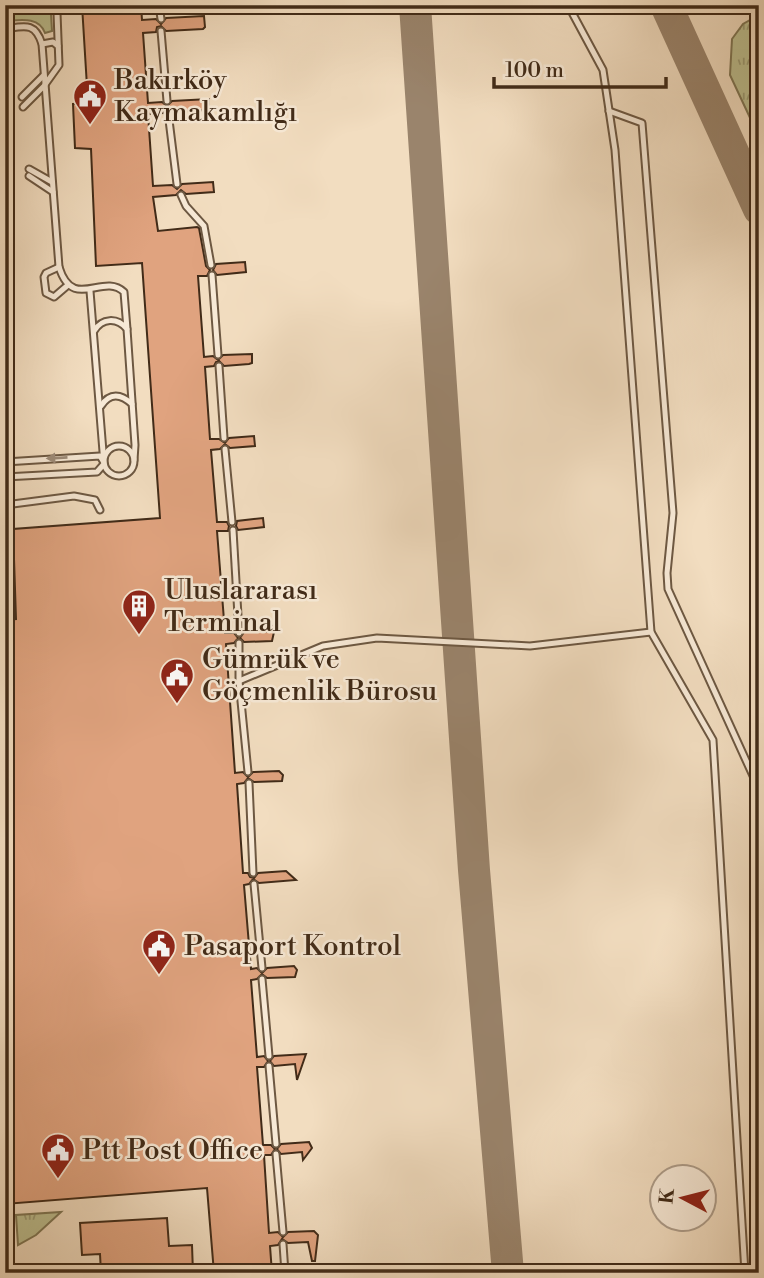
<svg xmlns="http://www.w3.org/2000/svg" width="764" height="1278" viewBox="0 0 764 1278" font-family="'Libre Bodoni',serif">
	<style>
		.grass { fill: url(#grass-tufts); stroke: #7f7654; stroke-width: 2 }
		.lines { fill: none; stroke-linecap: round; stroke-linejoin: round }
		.taxiway { stroke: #9a846c; stroke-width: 32 }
		.building { fill: #e0a37f; stroke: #412b18; stroke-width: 2 }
		.service-casing { stroke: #6d5842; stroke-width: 9 }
		.service { stroke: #f7e9d6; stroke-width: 5 }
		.oneway { fill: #9c8a77 }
		.labels { text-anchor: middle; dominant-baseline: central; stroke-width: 5; stroke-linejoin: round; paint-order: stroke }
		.poi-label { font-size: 28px; fill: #412b18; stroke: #f7e9d6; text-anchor: start }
	</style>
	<defs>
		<pattern id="grass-tufts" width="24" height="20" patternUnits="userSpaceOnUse" patternTransform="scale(1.75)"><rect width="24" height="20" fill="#bdc091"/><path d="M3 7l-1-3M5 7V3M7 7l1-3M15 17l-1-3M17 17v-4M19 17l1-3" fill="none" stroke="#9b9c75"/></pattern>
	</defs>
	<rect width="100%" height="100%" fill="#f2ddc0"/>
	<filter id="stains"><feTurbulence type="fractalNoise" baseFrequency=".00286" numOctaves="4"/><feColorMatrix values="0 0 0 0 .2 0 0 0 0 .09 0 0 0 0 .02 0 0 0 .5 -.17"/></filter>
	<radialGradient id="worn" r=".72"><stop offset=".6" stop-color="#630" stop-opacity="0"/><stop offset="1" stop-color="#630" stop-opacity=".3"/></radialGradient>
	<!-- grass -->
	<g class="grass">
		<path d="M48 11 51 14 52 31 45 33C39 16 20 20 5 21V15Z"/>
		<path d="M759 15V137L730 75 732 39 743 24Z"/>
		<path d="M61 1212 36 1235 18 1245 16 1215Z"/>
	</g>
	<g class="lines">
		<!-- taxiway -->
		<g class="taxiway">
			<path d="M415 5 474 870 508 1273"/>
			<path d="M666 5 759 209"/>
		</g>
	</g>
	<!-- building -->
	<g class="building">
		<path d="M82 5H141L142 20 156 19 161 24 166 18 204 16 205 27 203 29 166 31 161 26 157 27 156 32 143 33 148 103 162 102 167 106 172 101 209 99V110L173 112 168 107 163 113 148 114 153 186 172 185 177 189 182 184 213 182 214 192 186 194 181 190 176 195 153 197 158 231 197 227 199 228 206 266 210 270 207 276H198L204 357 213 356 218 360 223 355 252 354V363L249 364 224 366 219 361 216 362 214 366 205 367 210 439H219L225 443 229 438 254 436 255 446 230 448 225 444 220 449 211 450 217 522H227L229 526 228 531H217L225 633H234L238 638 234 643 226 644 235 773 243 772 248 777 253 772 279 771 283 775 282 781 254 782 248 778 244 783 237 784 243 873H248L250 877 254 878 258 873 286 871 296 880 259 883 253 879 249 884 244 885 251 969 257 968 262 973 267 968 294 966 297 970 295 977 267 978 262 974 257 979 251 980 257 1057 264 1056 268 1061 264 1067H257L263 1145H271L275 1149 271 1155H264L269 1233 278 1232 283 1237 288 1232 314 1231 318 1235 315 1261H312L308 1242 288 1243 282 1239 278 1245 270 1246 272 1273H214L207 1188 5 1204V620L16 619 13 529 160 518 142 263 96 266 91 149 75 148 73 104 88 103Z"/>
		<path d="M245 262 246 272 217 275 213 270 216 264Z"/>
		<path d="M263 518 264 527 238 530 236 526 237 521Z"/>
		<path d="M276 623 272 641 244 642 240 638 244 632H266Z"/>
		<path d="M306 1054 297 1080 295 1064 274 1066 270 1061 274 1056Z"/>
		<path d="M309 1142 312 1148 303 1160 302 1152 281 1154 277 1149 281 1144Z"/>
		<path d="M167 1218 169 1246 192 1245 193 1273H101L100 1254 82 1255 80 1223Z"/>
	</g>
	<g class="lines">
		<!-- service casing -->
		<g class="service-casing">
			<g id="service">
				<path d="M159 5 161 19"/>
				<path d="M568 5 603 70 615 150 651 632 713 740 745 1273"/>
				<path d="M5 9 49 7 57 13 59 65 44 86 23 107"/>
				<path d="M5 29C25 26 35 22 42 44L59 267C73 312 103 272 124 292L127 329"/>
				<path d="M161 31 167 101"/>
				<path d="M42 44 53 42 58 46"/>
				<path d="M22 97 43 76"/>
				<path d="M609 111 642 123 673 513 667 573 668 589 759 789"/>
				<path d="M168 112 177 184"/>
				<path d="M29 169 52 182"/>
				<path d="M29 176 53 192"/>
				<path d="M181 195 186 206 204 226 211 265"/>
				<path d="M59 267 46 273 44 277 46 293 54 297 68 285"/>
				<path d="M212 275 218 355"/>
				<path d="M94 331C102 318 117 317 127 329L135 445 134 460"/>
				<path d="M219 366 224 438"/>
				<path d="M101 406C110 392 121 394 132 404"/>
				<circle cx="119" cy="461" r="15"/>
				<path d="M225 449 232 522"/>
				<path d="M5 462 100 456 103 461"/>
				<path d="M5 477 97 472 104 464 90 291"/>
				<path d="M5 505 74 496 95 500 100 510"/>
				<path d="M233 530 239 633"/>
				<path d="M239 643V681L248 772"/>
				<path d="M239 681 323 646 377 638 530 646 651 632"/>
				<path d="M249 783 253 873"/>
				<path d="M254 884 262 968"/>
				<path d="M262 979 269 1056"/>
				<path d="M269 1066 276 1144"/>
				<path d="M276 1154 283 1232"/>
				<path d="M283 1244 285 1273"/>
			</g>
		</g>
		<!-- service -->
		<use href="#service" class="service"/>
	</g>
	<!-- one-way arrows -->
	<defs><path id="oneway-solid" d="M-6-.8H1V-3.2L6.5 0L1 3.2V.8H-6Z" transform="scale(1.75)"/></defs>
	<use class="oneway" href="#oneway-solid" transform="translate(57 458) rotate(177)"/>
	<!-- icons -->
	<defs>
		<g id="civic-pin" transform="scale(1.75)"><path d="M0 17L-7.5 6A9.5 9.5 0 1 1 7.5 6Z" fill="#8f2418" stroke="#f7e9d6"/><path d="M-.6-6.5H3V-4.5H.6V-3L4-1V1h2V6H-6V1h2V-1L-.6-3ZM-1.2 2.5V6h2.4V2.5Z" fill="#fff"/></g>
		<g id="building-pin" transform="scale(1.75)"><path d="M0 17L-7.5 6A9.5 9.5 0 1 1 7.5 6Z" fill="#8f2418" stroke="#f7e9d6"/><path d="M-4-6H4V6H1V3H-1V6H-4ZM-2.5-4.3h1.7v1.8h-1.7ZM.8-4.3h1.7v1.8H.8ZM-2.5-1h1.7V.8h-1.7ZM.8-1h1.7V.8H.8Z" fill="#fff"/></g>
	</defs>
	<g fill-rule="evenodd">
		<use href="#civic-pin" x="90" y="96"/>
		<use href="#building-pin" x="139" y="606"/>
		<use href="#civic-pin" x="177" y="675"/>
		<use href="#civic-pin" x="159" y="946"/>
		<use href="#civic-pin" x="58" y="1150"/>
	</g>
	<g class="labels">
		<!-- poi labels -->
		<g class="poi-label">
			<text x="114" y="80">Bakırköy<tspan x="114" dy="32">Kaymakamlığı</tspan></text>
			<text x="164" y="590">Uluslararası<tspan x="164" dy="32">Terminal</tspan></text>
			<text x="202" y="659">Gümrük ve<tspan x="202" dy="32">Göçmenlik Bürosu</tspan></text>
			<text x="184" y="946">Pasaport Kontrol</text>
			<text x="82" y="1150">Ptt Post Office</text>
		</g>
	</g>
	<!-- margin -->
	<rect width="764" height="1278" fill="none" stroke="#f2ddc0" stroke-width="28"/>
	<rect x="7" y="7" width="750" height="1264" fill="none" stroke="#412b18" stroke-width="3.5"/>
	<rect x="14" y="14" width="736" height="1250" fill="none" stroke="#412b18" stroke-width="2"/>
	<!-- north arrow -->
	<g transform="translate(683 1198) rotate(277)"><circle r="33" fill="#f7e9d6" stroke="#ae9d8a" stroke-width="2"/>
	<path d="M0-5L12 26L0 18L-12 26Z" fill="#8f2418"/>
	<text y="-10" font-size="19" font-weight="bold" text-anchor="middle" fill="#412b18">K</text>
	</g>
	<!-- scale -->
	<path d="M494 77v10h172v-10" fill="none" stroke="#412b18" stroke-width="3.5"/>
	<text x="505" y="77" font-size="21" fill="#412b18" stroke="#f7e9d6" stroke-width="5" paint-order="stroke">100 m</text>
	<rect width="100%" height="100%" filter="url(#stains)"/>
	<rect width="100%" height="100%" fill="url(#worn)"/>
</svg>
